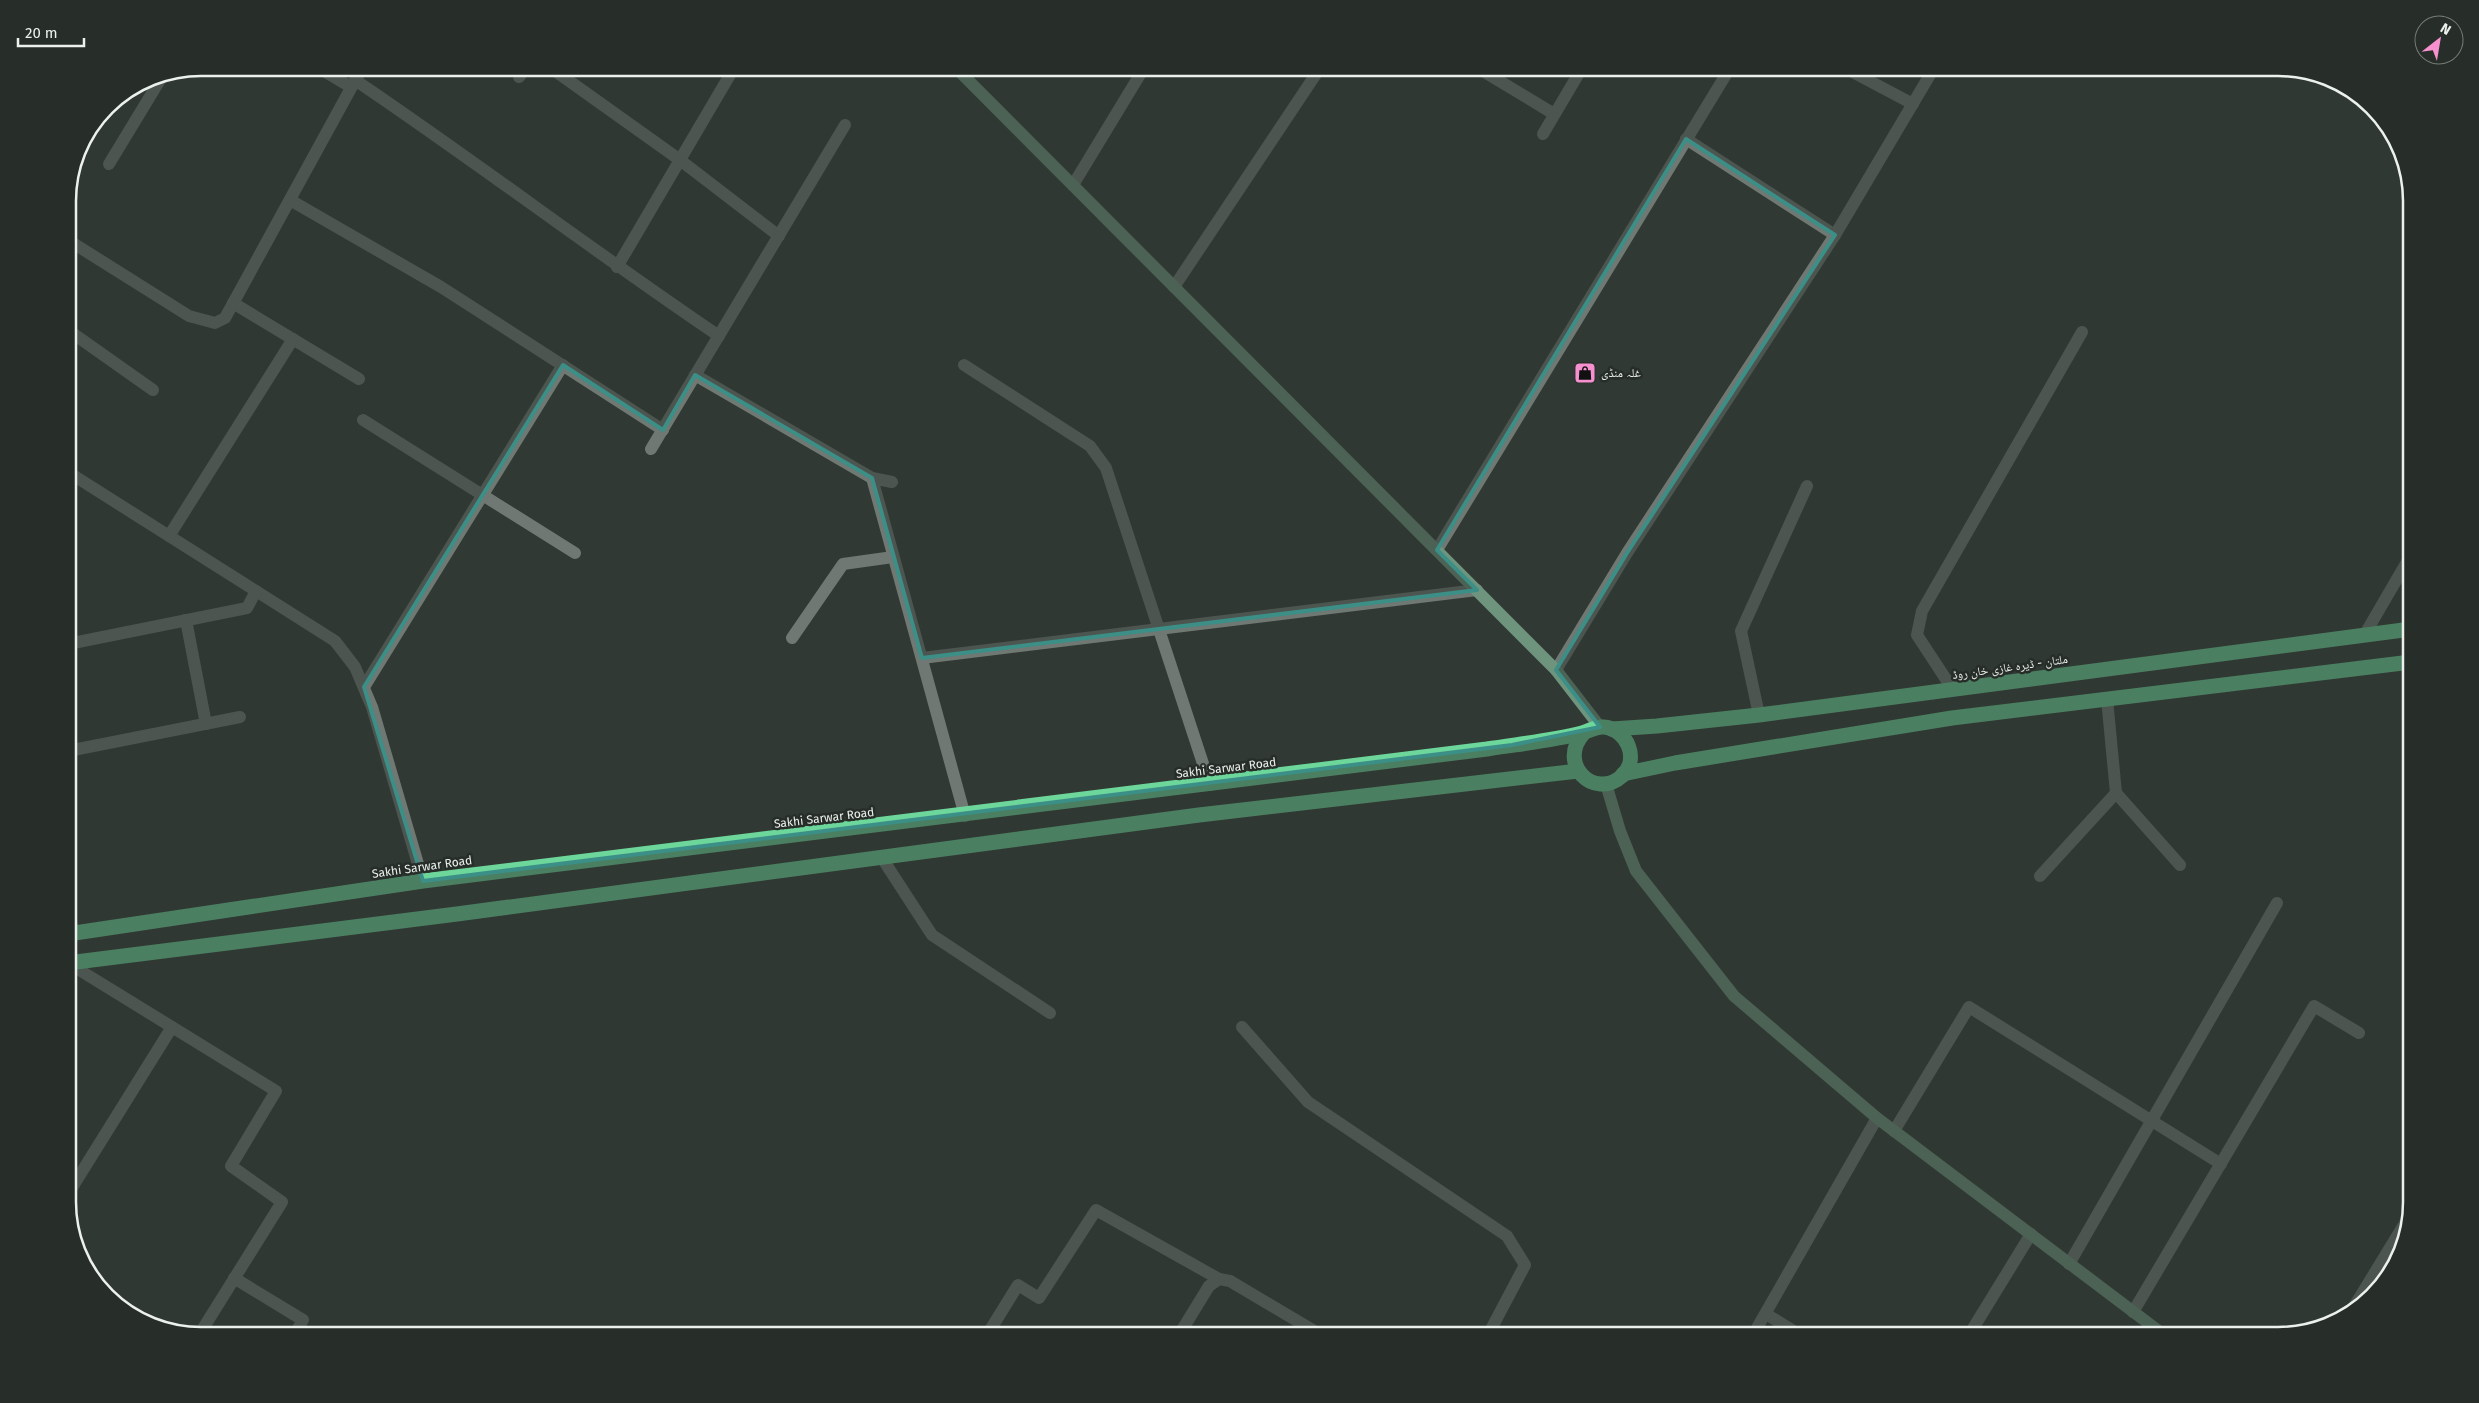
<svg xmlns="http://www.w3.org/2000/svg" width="2479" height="1403" viewBox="0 0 2479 1403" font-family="'Fira Sans','Noto Naskh Arabic',sans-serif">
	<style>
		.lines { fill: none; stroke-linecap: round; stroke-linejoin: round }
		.street { stroke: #6f7872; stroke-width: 12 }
		.secondary { stroke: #6e947e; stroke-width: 12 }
		.highway { stroke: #6dd69a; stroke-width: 15 }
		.marked { fill: none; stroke: #3b8f87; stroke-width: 4; stroke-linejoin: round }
		.labels { text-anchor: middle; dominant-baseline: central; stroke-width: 5; stroke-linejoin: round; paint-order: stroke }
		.poi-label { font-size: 12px; fill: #ecf1ed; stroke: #272e29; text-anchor: start }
		.street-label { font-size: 12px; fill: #ecf1ed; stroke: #272e29 }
		.rim { fill: none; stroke: #ecf1ed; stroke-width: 2.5 }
	</style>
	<rect width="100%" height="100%" fill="#303933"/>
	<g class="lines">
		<!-- street -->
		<g class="street">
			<path d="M319 68 351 87"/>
			<path d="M551 68 680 160 779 236"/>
			<path d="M1478 68 1554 114"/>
			<path d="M1845 68 1913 104"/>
			<path d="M519 77 526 68"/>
			<path d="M355 80C478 163 596 253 719 336"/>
			<path d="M1543 134 1582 68"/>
			<path d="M1686 139 1835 235"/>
			<path d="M109 164 163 75"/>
			<path d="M1073 185 1144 68"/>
			<path d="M290 200 441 287 663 430"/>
			<path d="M68 240 189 316 215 323 225 318 362 68"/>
			<path d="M617 267 734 68"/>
			<path d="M1174 287 1320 68"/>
			<path d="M233 303 359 379"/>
			<path d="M68 330 153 390"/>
			<path d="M964 365 1090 446 1106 468 1210 785"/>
			<path d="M695 375 872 478 892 482"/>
			<path d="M363 420 575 553"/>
			<path d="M651 449 845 125"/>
			<path d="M68 472 335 641 355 667 372 707 423 881"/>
			<path d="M872 478 965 816"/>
			<path d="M169 536 293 339"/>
			<path d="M1437 550 1730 68"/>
			<path d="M186 620 206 724"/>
			<path d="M2365 634 2411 555"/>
			<path d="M792 638 843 564 893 557"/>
			<path d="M68 644 247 608 256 591"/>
			<path d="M922 658 1477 590"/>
			<path d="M1556 670 1627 553 1835 235 1934 68"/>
			<path d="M364 687 563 365"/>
			<path d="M1953 690 1917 635 1922 611 2082 332"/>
			<path d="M2107 699 2116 793 2180 865"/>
			<path d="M1759 715 1741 631 1807 486"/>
			<path d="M68 751 240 717"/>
			<path d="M882 858 932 935 1050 1013"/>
			<path d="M2040 876 2116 793"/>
			<path d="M68 902 73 933"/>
			<path d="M68 963 276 1091 231 1166 282 1202 199 1335"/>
			<path d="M1242 1027 1308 1102 1507 1236 1525 1265 1488 1335"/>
			<path d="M1894 1131 1969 1007 2221 1164"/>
			<path d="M68 1194 172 1027"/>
			<path d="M2069 1264 2277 903"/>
			<path d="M234 1278 303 1320 294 1335"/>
			<path d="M2352 1310 2407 1220"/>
			<path d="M2133 1312 2314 1006 2359 1033"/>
			<path d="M1766 1314 1800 1335"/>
			<path d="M987 1335 1018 1285 1039 1298 1096 1210 1219 1279 1230 1281 1321 1335"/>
			<path d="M1179 1335 1209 1286 1219 1279"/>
			<path d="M1753 1335 1877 1118"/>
			<path d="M1969 1335 2031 1234"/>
		</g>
		<!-- secondary -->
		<g class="secondary">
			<path d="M956 68 1556 670 1600 727"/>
			<path d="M1606 784 1620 831 1636 871 1734 996 1877 1118 2164 1335"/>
		</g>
		<!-- highway -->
		<g class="highway">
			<path d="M1612 729 1657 726 1759 715 2411 629"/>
			<path d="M1623 774 1675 763 1952 718 2411 662"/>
			<path d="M68 934 423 881 1487 749C1518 744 1551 741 1582 733 1590 731 1595 726 1604 727 1627 729 1640 759 1622 776 1594 801 1556 763 1584 733"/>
			<path d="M68 963 457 914 1199 815 1578 771"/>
		</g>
	</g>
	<!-- marked area -->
	<path d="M0 0H2479V1403H0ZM1686 139 1835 235 1627 553 1556 670 1600 727 1512 745 423 881 364 687 563 365 663 430 695 375 872 478 922 658 1477 590 1437 550Z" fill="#303933" fill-opacity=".55" fill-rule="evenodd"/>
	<path class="marked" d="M1686 139 1835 235 1627 553 1556 670 1600 727 1512 745 423 881 364 687 563 365 663 430 695 375 872 478 922 658 1477 590 1437 550Z"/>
	<!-- icons -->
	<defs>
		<g id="shop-square" transform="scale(1.125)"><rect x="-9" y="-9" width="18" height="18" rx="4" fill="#f690cf" stroke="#272e29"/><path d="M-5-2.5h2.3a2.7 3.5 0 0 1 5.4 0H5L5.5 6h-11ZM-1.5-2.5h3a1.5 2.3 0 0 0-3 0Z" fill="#111"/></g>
	</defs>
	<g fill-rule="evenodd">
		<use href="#shop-square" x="1585" y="373"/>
	</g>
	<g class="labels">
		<!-- poi labels -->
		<g class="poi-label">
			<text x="1601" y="373">غلہ منڈی</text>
		</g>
		<!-- street labels -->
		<g class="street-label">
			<text transform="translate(2010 667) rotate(-8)">ملتان - ڈیرہ غازی خان روڈ</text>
			<text transform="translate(1226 768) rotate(-7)">Sakhi Sarwar Road</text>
			<text transform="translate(824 818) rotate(-7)">Sakhi Sarwar Road</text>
			<text transform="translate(422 867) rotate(-8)">Sakhi Sarwar Road</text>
		</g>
	</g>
	<!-- crop -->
	<path d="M0 0H2479V1403H0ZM201 76H2278A125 125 0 0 1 2403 201V1202A125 125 0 0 1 2278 1327H201A125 125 0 0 1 76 1202V201A125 125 0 0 1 201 76Z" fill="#272e29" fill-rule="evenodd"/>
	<path class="rim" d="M201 76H2278A125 125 0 0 1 2403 201V1202A125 125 0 0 1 2278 1327H201A125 125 0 0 1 76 1202V201A125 125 0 0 1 201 76Z"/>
	<!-- north arrow -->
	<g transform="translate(2439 40) rotate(31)"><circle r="24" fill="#272e29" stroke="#767c77"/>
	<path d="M0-4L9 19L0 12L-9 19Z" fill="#f690cf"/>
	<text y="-8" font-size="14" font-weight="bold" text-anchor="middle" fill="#ecf1ed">N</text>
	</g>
	<!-- scale -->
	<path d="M18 38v8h66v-8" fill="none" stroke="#ecf1ed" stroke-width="2.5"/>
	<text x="25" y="38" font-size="15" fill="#ecf1ed" stroke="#272e29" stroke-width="4" paint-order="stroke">20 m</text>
</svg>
